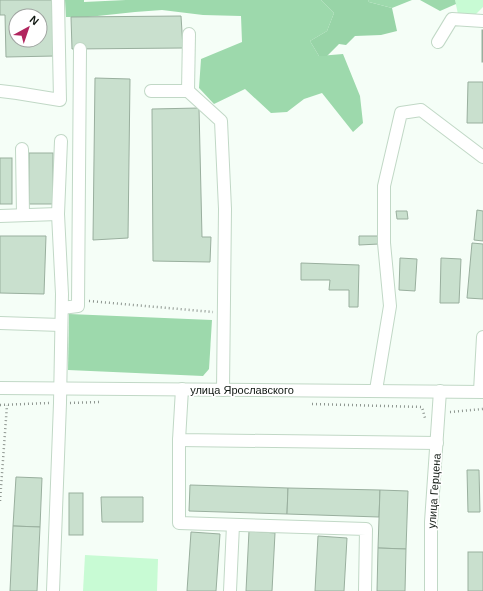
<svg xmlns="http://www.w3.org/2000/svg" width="483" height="591" viewBox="0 0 483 591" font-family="Arial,sans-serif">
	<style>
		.green { fill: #c8fbd4 }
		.forest { fill: #9dd9ac }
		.water { fill: #98d4a7 }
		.building { fill: #c9e0ce; stroke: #99af9e; fill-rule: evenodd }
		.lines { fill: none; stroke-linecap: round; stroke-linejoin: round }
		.minor-casing { stroke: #c1d8c6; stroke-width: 14 }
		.path { stroke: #8e9690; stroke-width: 2.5; stroke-dasharray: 1 3; stroke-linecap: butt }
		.minor { stroke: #fff; stroke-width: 12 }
		.labels { text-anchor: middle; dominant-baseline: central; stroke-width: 3.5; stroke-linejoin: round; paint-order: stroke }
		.street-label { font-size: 11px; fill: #101812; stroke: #fff }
	</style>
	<rect width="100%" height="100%" fill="#f5fef7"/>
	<!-- green -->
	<g class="green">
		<path d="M455 0H483V7L474 16 459 19Z"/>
		<path d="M85 555 158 559 157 591H83Z"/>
	</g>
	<!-- forest -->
	<g class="forest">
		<path d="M65 0H84V2L126 0H321L334 13 327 31 310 41 319 56 343 54 360 96 363 123 353 132 322 93 304 99 287 112 271 113 245 89 214 104 199 88 201 59 242 42 241 16 203 15 162 10 135 12 88 17H66Z"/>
		<path d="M368 0H412L392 8 369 2Z"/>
		<path d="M420 0H455L456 4 440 11Z"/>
		<path d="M69 314 212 320 209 369 203 376 68 370Z"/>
	</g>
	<!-- water -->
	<path class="water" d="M321 0H368L369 2 392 8 397 31 381 35 355 36 346 45 339 44 327 56H319L310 41 327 31 334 13Z"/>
	<!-- building -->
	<g class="building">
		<path d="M0 0H54L55 56 6 57 5 15H0ZM16 16H40V40H16Z"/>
		<path d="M181 16 183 48 72 49 71 17Z"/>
		<rect x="482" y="30" width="1" height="32"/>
		<path d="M95 78 130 79 128 238 93 240Z"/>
		<path d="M468 82H483V123H467Z"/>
		<path d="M199 108 202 237H211L210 262 153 261 152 109Z"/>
		<rect x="29" y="153" width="24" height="51"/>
		<rect x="0" y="158" width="12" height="46"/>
		<path d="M477 210 483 211V241L474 240Z"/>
		<path d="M396 211H407L408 219H397Z"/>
		<path d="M0 236H46L44 294 0 293Z"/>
		<path d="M359 236H379V244L359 245Z"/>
		<path d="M472 243 483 244V299L467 298Z"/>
		<path d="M400 258 417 259 415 291 399 290Z"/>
		<path d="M441 258 461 259 459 303H440Z"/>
		<path d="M301 263 359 265 358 307H349V290H329L330 280H301Z"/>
		<path d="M467 470H479L480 512H468Z"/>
		<path d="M16 477 42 478 40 527 13 526Z"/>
		<path d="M190 485 288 488 287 514 189 511Z"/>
		<path d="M288 488 380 490 379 517 287 514Z"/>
		<path d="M380 490 408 491 406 549 378 548Z"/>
		<rect x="69" y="493" width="14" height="42"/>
		<path d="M101 497H143V522H102Z"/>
		<path d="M13 526 40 527 37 591H10Z"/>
		<path d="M249 531 275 533 272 591H246Z"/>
		<path d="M191 532 220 534 216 591H187Z"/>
		<path d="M318 536 347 538 344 591H315Z"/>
		<path d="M378 548 406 549 405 591H377Z"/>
		<rect x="468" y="552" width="15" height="39"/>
	</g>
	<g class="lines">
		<!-- minor casing -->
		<g class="minor-casing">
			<g id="minor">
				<path d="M438 42 452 19 483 21"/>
				<path d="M0 91 17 93 60 100 58 0"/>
				<path d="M151 91H188L221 121 225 209 223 390"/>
				<path d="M188 91 189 34"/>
				<path d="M22 149 23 215"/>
				<path d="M0 216 58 214"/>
				<path d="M62 308 78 306 80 49"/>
				<path d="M0 323 61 325"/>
				<path d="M0 388 483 392"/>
				<path d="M182 389 179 440 437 443"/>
				<path d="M376 390 390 306 384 243V186L401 113 421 110 483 157"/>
				<path d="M480 391 483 337"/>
				<path d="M179 440V523L366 529 365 591"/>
				<path d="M53 591 60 403 62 294 58 214 61 141"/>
				<path d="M230 591 233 525"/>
				<path d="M431 591V522L440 391"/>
			</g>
		</g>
		<!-- path -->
		<g class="path">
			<path d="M89 301 213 312"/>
			<path d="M70 403 99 402"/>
			<path d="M312 404 422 407 425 418"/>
			<path d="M0 405 49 403"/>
			<path d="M450 412 483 409"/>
			<path d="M0 501 7 405"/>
		</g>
		<!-- minor -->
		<use href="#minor" class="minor"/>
	</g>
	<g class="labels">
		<!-- street labels -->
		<g class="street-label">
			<text x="242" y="390">улица Ярославского</text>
			<text transform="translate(434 491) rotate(-86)">улица Герцена</text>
		</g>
	</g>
	<!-- north arrow -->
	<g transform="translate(28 28) rotate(40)"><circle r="19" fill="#ffffff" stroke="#9fa3a0"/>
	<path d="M0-3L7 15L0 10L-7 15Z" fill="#b1255e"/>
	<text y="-6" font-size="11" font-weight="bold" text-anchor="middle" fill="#101812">N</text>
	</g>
</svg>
